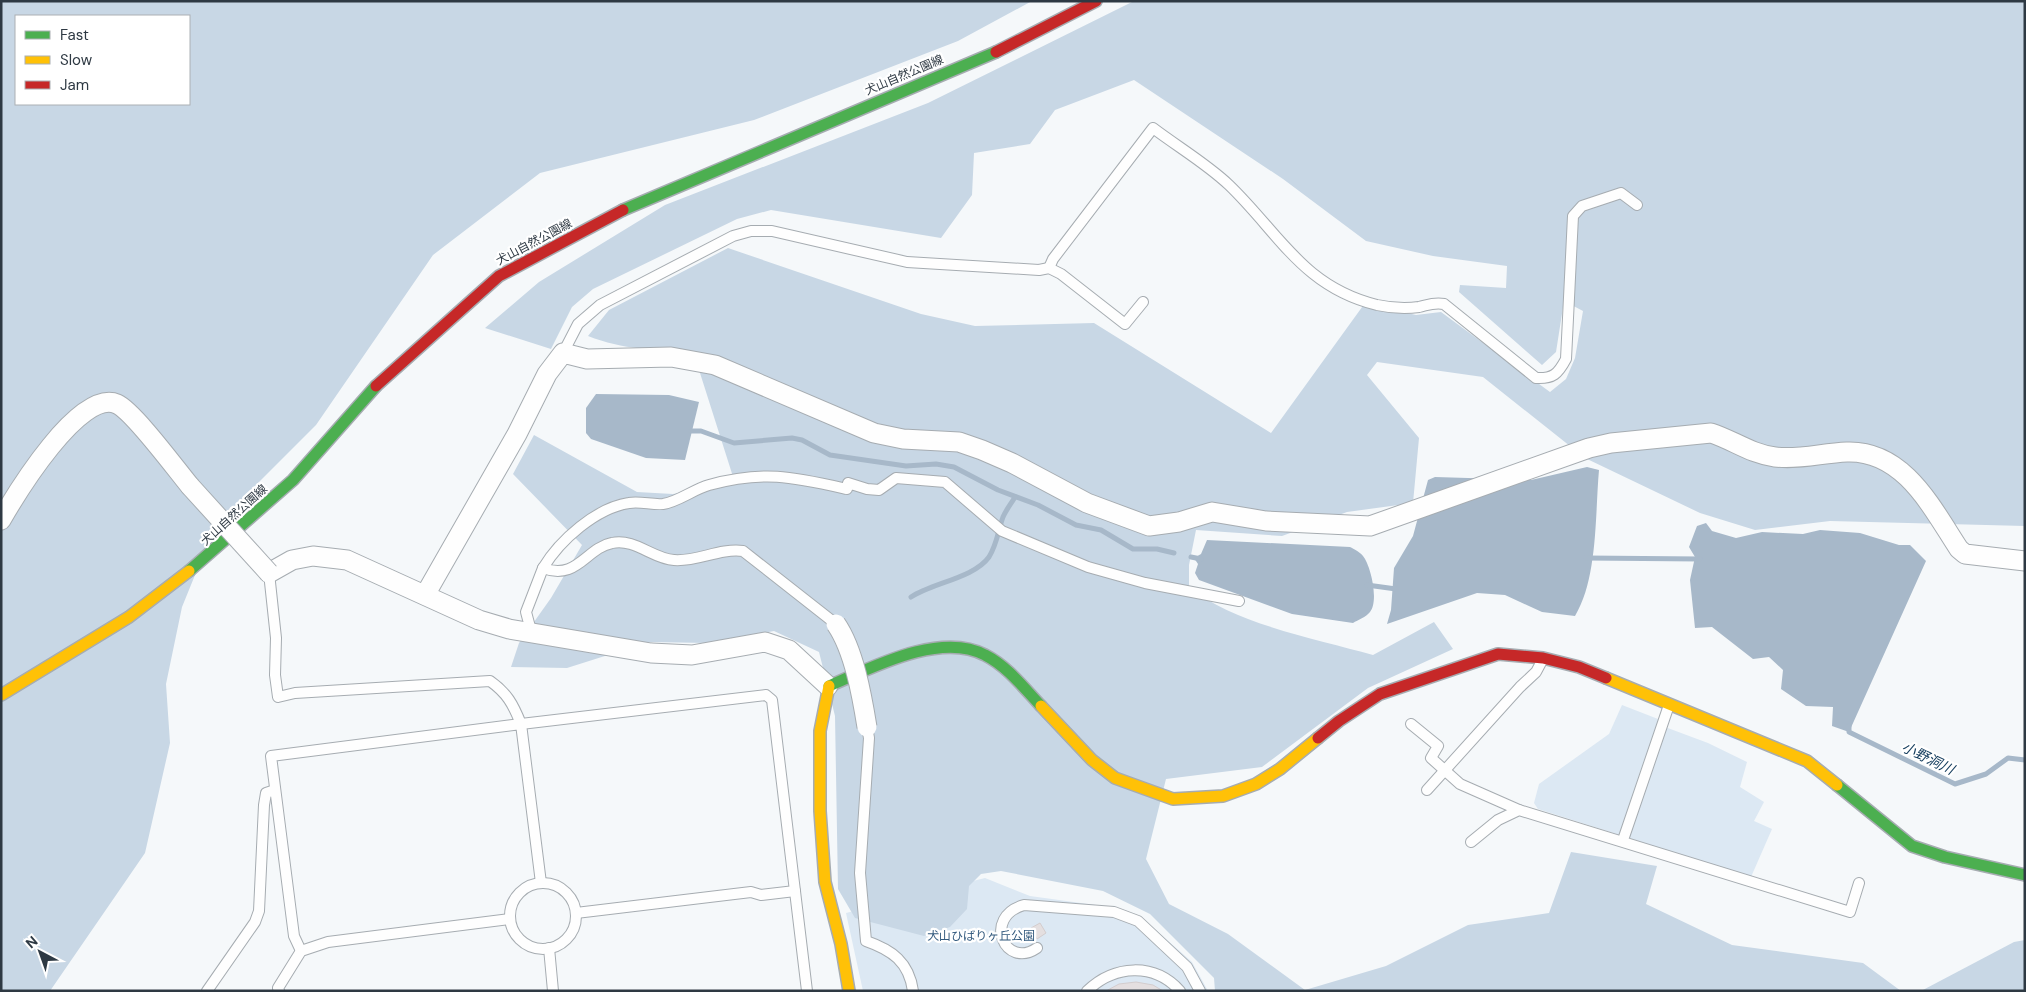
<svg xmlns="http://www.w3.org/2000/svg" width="2026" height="992" viewBox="0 0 2026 992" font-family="'DM Sans','Noto Sans JP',sans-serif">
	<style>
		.green { fill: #dce8f3 }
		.forest { fill: #c8d7e5; fill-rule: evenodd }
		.water { fill: #a7b8c9 }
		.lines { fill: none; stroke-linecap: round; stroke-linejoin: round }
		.stream { stroke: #a7b8c9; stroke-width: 5 }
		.building { fill: #e4dfe0; stroke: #d3cdce }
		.lane-casing { stroke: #a6acb1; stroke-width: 12 }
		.street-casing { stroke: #a6acb1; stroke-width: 21 }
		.fast-casing { stroke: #a6acb1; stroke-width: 14 }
		.slow-casing { stroke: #a6acb1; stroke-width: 14 }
		.jam-casing { stroke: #a6acb1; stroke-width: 14 }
		.lane { stroke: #fefefe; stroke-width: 10 }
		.street { stroke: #fefefe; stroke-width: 19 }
		.fast { stroke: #4caf50; stroke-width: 11 }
		.slow { stroke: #ffc107; stroke-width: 11 }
		.jam { stroke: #c62828; stroke-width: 11 }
		.street-bridge-casing { stroke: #a6acb1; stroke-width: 21; stroke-linecap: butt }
		.street-bridge { stroke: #fefefe; stroke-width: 19 }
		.labels { text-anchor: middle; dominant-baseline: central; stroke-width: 4.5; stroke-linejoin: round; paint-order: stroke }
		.street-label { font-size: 12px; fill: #2e3943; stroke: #fff }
		.park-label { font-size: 12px; fill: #335a7e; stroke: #fff }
		.water-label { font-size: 14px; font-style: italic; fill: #113a5b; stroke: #fff }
	</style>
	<rect width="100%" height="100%" fill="#f5f8fa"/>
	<!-- green -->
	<g class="green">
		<path d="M1622 705 1658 719 1657 724 1708 743 1747 762 1740 787 1764 802 1754 821 1772 829 1751 877 1538 809 1534 803 1539 784 1609 734Z"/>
		<path d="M985 878 1030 896 1117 908 1140 916 1192 962 1208 991H863L846 913Z"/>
	</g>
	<!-- forest -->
	<g class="forest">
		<path d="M1 1H1032L958 41 754 120 540 173 433 255 316 425 215 526 182 607 166 684 170 743 145 853 50 991H1ZM16 16H189V104H16Z"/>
		<path d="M1134 1H2025V526L1830 521 1755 530 1700 513 1585 458 1483 377 1377 362 1367 375 1419 438 1413 503 1347 512 1282 536 1196 530 1189 565V587C1234 624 1317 639 1373 655L1434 622 1453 649 1368 688 1262 767 1166 779 1146 859 1169 904 1228 934 1305 990 1386 966 1468 925 1549 913 1571 852 1657 866 1646 904 1732 945 1863 963 1901 991H1215L1214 978 1150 914 1103 891 1001 871 981 874 969 886 967 909 950 927 924 936 855 918 838 889 835 716 819 652 774 631 708 643 649 642 567 668 511 667 519 643 551 598 582 545 513 474 534 435 637 492 673 494 735 483 693 351C656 350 623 350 588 336L609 310 728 248 921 314 975 326 1094 323 1271 433 1365 303 1416 315 1441 312 1550 392 1566 379 1575 358 1583 311 1564 301 1556 352 1542 365 1459 292 1460 285 1506 288 1507 266 1433 256 1366 241 1283 179 1134 80 1055 110 1030 144 974 153 972 195 941 238 771 210 737 219 593 289 572 307 551 349 485 328 539 282 665 205 928 103Z"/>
		<path d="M2025 940V991H1921L2014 942Z"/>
	</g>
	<!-- water -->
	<g class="water">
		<path d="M596 394 669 395 699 402 685 460 646 458 591 439 586 433V408Z"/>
		<path d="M1587 467 1599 470C1595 514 1598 578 1575 616L1542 612 1505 595 1477 593 1387 624 1391 610 1394 568 1413 536 1428 480 1435 477 1531 480Z"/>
		<path d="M1706 523 1712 531 1736 538 1762 532 1803 534 1820 530 1860 533 1899 545H1910L1926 561 1849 732 1832 726 1833 707 1806 706 1781 689 1783 670 1769 657 1753 659 1712 627 1695 628 1690 580 1695 557 1689 547 1697 526Z"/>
		<path d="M1207 540 1350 547C1354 549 1360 552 1363 556 1371 566 1379 601 1370 612 1366 617 1358 620 1353 623L1292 614 1199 580 1195 573 1198 564 1194 558 1201 554Z"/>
	</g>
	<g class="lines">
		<!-- stream -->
		<g class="stream">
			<path d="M691 431H701L734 443 792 438 802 440 830 455 906 466 936 464 954 467 998 490 1038 505 1076 525 1101 530 1133 549H1157L1174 553"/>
			<path d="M1191 557 1201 559"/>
			<path d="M1586 558 1700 559"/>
			<path d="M1367 585 1396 589"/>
			<path d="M911 597C932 583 974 578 989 557 997 544 998 531 1003 517 1006 510 1011 504 1015 497"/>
			<path d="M1849 726V732L1955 784 1986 774 2008 758 2025 760"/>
		</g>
	</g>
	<!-- building -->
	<g class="building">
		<path d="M1040 923 1046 933 1037 939 1031 928Z"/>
		<path d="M1136 982 1153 985 1163 991H1106L1119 984Z"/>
	</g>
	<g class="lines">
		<!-- lane casing -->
		<g class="lane-casing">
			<g id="lane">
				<path d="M1049 268 1053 259 1153 128C1178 147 1207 164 1229 185 1279 233 1303 287 1377 305 1391 308 1405 309 1419 307 1428 305 1434 302 1444 304L1536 378C1553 379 1558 374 1566 359L1573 216 1582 206 1621 193 1637 205"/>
				<path d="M563 353 578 324 600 305 733 236 751 231H772L907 262 1039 270 1049 268 1061 274 1125 324 1143 302"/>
				<path d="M269 573 276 638 275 675 278 697 295 693 490 681C507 693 513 704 521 724L766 695 772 700 807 991"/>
				<path d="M836 624 743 551C719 548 697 562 674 560 653 559 635 538 612 543 586 548 577 581 543 568 560 540 596 508 629 503 640 501 652 505 663 504 678 502 694 489 709 485 764 470 793 477 847 489L848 483 867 489 879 490 896 478 945 482 1002 531 1088 567 1145 583 1239 601"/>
				<path d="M530 633V627L526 612 543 568"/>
				<path d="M1411 724 1438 746 1431 758 1460 784 1519 810"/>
				<path d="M867 727 869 738 860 873 866 941C892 950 909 962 913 991"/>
				<path d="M1427 790 1520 687 1536 672 1543 659"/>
				<path d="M1623 840 1669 705"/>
				<path d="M1471 842 1498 820 1519 810 1850 912 1859 883"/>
				<circle cx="543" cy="916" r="33"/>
				<path d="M576 913 751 892 761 895 795 891"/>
				<path d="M549 948 553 991"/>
				<path d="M1037 948C1005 970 982 917 1024 905L1114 912 1138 921 1187 967 1200 991"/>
				<path d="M301 951 294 936 271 756 521 724 541 883"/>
				<path d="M207 991 255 922 259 911 264 805 266 793 275 790"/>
				<path d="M279 991 278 988 301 951 328 942 510 919"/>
				<path d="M1087 991C1114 965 1154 962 1180 991"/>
			</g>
		</g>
		<!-- street casing -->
		<g class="street-casing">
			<g id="street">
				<path d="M1 520C16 494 80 388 117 404 133 411 176 469 190 486"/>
				<path d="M269 573 292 560 313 556 347 560 479 620 509 629 651 653 692 655 765 642 789 650 828 686"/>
				<path d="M425 595 517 434 547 374 563 353 587 359 671 357 715 365 874 433 903 439 959 442 982 450 1012 463 1087 503 1149 526 1179 522 1212 512 1266 521 1370 526 1589 448 1611 443 1711 433C1733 440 1751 454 1775 457 1799 460 1822 453 1847 452 1904 450 1932 508 1959 549L1965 554 2025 561"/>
			</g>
		</g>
		<!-- fast casing -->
		<g class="fast-casing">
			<g id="fast">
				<path d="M623 210 996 52"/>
				<path d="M189 571 293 480 376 386"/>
				<path d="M829 686C871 668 940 631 985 655 1007 666 1024 688 1041 706"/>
				<path d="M1837 785 1912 846 1945 857 2025 875"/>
			</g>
		</g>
		<!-- slow casing -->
		<g class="slow-casing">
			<g id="slow">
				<path d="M1606 678 1807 761 1837 785"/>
				<path d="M829 686 820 731V811L825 882 841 944 849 991"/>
				<path d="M1 695 129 617 189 571"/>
				<path d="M1041 706 1092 760 1115 778 1173 799 1223 796 1256 784 1280 769 1318 738"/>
			</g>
		</g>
		<!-- jam casing -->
		<g class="jam-casing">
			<g id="jam">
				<path d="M996 52 1096 1"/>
				<path d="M376 386 499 276 623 210"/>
				<path d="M1318 738 1339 721 1380 694 1498 654 1543 658 1579 667 1606 678"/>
			</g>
		</g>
		<!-- lane -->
		<use href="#lane" class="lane"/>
		<!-- street -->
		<use href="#street" class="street"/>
		<!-- fast -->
		<use href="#fast" class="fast"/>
		<!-- slow -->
		<use href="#slow" class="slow"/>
		<!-- jam -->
		<use href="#jam" class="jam"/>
		<!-- street-bridge casing -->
		<g class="street-bridge-casing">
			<g id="street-bridge">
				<path d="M190 486 269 573"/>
				<path d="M836 624C854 650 862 696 867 727"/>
			</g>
		</g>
		<!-- street-bridge -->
		<use href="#street-bridge" class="street-bridge"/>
	</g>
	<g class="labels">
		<!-- street labels -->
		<g class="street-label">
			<text transform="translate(904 75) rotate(-23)">犬山自然公園線</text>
			<text transform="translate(534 242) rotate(-28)">犬山自然公園線</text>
			<text transform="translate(234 515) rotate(-42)">犬山自然公園線</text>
		</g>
		<!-- park labels -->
		<g class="park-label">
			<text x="981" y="936">犬山ひばりヶ丘公園</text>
		</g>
		<!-- water labels -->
		<g class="water-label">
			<text transform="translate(1928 758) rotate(26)">小野洞川</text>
		</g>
	</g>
	<!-- border -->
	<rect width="2026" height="992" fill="none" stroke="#2e3943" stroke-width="5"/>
	<!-- legend -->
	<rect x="15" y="15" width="175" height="90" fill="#ffffff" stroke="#abb0b4"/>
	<rect x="25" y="31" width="25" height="8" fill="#4caf50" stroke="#abb0b4"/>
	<text x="60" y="40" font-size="15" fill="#2e3943">Fast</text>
	<rect x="25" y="56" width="25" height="8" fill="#ffc107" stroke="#abb0b4"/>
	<text x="60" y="65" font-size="15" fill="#2e3943">Slow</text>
	<rect x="25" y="81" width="25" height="8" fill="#c62828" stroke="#abb0b4"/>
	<text x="60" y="90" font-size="15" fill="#2e3943">Jam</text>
	<!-- north arrow -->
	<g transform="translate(40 952) rotate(319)" stroke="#ffffff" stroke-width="4" paint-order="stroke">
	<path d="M0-4L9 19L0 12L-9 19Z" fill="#2e3943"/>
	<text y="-8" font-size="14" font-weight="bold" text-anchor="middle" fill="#2e3943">N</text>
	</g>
</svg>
